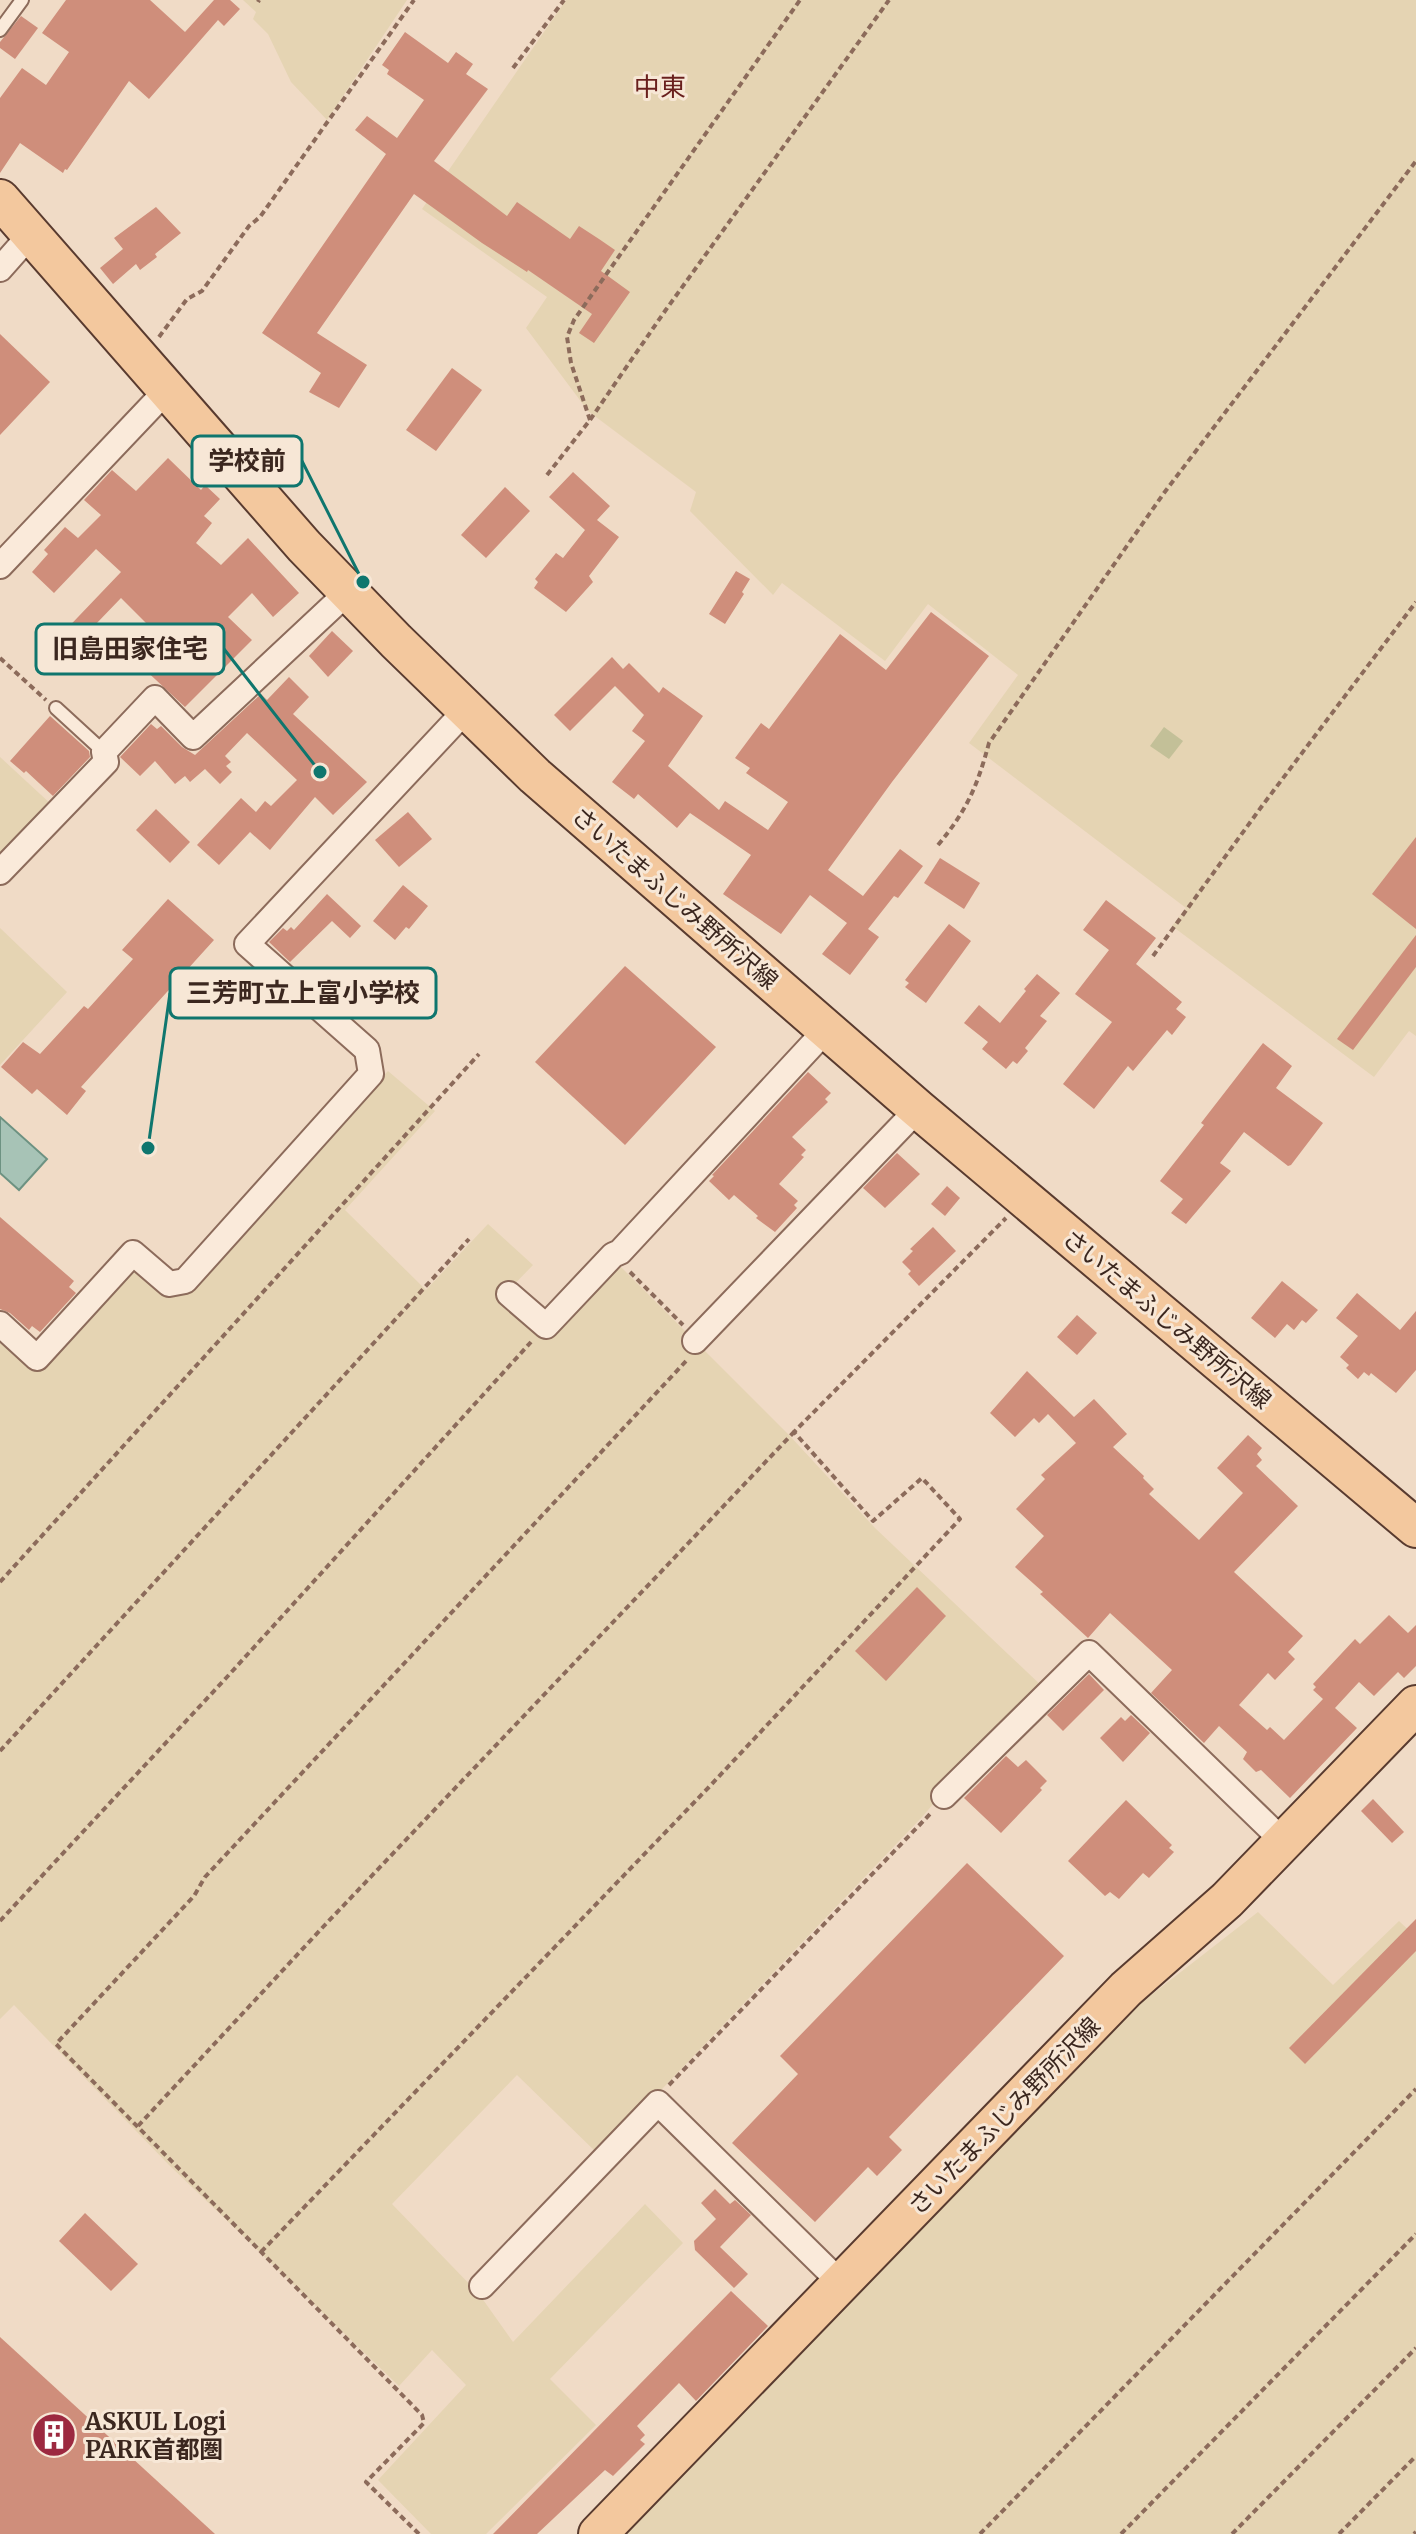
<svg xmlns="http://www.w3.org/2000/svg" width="1416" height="2534" viewBox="0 0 1416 2534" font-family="Merriweather,'Noto Sans JP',serif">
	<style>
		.farmland { fill: #e5d4b3 }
		.cemetery { fill: #c3c098 }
		.water { fill: #a7c3b6; stroke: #6d9282; stroke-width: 2 }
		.building { fill: #cf8e7b }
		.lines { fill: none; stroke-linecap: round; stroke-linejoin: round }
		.lane-casing { stroke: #8c6b5b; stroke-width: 16 }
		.street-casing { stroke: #8c6b5b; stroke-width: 28 }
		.primary-casing { stroke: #593b2f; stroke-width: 42 }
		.path { stroke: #8c6b5b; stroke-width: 4; stroke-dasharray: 6 4; stroke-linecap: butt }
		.lane { stroke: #faeada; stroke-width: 12 }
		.street { stroke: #faeada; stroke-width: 24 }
		.primary { stroke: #f3c89e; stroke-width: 38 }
		.labels { text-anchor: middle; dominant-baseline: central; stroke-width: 6; stroke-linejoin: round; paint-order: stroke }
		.street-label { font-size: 24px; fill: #3b271f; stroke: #f7e7d6 }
		.poi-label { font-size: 24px; font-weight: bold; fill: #3b271f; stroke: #f7e7d6; text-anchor: start }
		.neighbourhood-label { font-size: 26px; fill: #691f1d; stroke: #f7e7d6 }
		.leader { fill: none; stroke: #0f766e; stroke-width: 3 }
		.callout-dot { fill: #0f766e; stroke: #f7e7d6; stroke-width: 3 }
		.callout { fill: #f7e7d6; stroke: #0f766e; stroke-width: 3 }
		.callout-label { font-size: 26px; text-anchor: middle; font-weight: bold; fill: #3b271f }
	</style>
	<rect width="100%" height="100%" fill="#f0dbc6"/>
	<!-- farmland -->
	<g class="farmland">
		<path d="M243 0H407L327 120 291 82 268 34 253 19 256 12Z"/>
		<path d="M566 0H1416V1036L1409 1031 1374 1077 1172 926 1186 908 969 743 1018 675 928 604 885 661 782 583 773 595 690 511 696 492 588 411 526 328 547 297 422 209Z"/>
		<path d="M0 757 53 806 0 863Z"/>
		<path d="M0 928 67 992 0 1065Z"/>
		<path d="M388 1071 435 1111 345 1210 426 1290 488 1224 533 1265 503 1296 546 1334 614 1260 789 1435 875 1528 1046 1690 944 1791 923 1816 599 2155 517 2075 392 2204 479 2294 513 2342 645 2204 683 2243 550 2379 596 2425 486 2534H431L378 2480 466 2385 432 2350 399 2386 169 2165 14 2005 0 2019V1334L38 1368 132 1263 186 1288Z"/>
		<path d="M1258 1912 1333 1985 1399 1921 1416 1937V2534H622L1137 2006Z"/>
	</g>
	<!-- cemetery -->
	<path class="cemetery" d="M1164 727 1183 741 1169 759 1150 746Z"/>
	<!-- water -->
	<path class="water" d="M0 1117 47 1159 19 1190 0 1173Z"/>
	<!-- building -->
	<g class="building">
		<path d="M66 0H150L185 32 214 0H230L240 9 224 26 218 20 149 99 129 81 67 170 65 169 63 173 20 143 0 173V98L22 68 46 85 69 52 42 33Z"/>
		<path d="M21 16 38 28 15 59 0 48V42Z"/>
		<path d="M405 32 448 63 456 52 473 64 466 74 488 89 434 161 507 216 517 202 570 239 579 226 599 239 615 250 601 271 630 292 594 343 579 333 592 314 528 270 527 272 482 243 414 194 317 333 367 365 339 408 309 392 321 373 262 333 386 154 355 130 367 116 397 138 424 100 387 74 389 70 382 65Z"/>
		<path d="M156 207 181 233 155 254 157 257 140 270 136 264 113 284 100 268 123 249 114 238Z"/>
		<path d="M0 334 50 382 0 435Z"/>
		<path d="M452 368 482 390 436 451 406 430Z"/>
		<path d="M168 458 201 490 205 485 220 499 204 516 212 523 196 543 221 565 248 538 299 593 273 617 252 593 228 617 252 640 185 707 141 666 162 644 152 634 154 631 121 598 70 651 57 639 121 572 96 549 54 593 32 572 48 554 44 550 65 527 78 538 101 515 84 500 112 470 136 491Z"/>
		<path d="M573 472 610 506 597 520 619 537 589 576 593 582 566 612 534 588 538 582 535 579 556 553 563 558 585 530 549 497Z"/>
		<path d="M505 487 530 511 486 558 461 535Z"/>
		<path d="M736 571 750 579 742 592 744 594 725 624 709 614Z"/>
		<path d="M931 612 989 656 892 782 828 870 863 896 900 849 923 866 898 898 894 896 868 929 879 937 850 975 822 954 847 923 810 895 781 934 723 894 751 855 690 813 677 828 638 794 634 799 612 782 645 741 632 731 644 715 615 686 570 731 554 715 612 657 623 669 629 663 659 693 663 687 703 716 668 766 719 810 725 801 768 830 788 802 746 773 750 768 735 758 761 723 769 729 840 634 886 670Z"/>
		<path d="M332 631 353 651 328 677 309 656Z"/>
		<path d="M289 677 309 697 293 714 367 782 333 815 315 797 270 850 250 832 219 865 197 845 241 798 256 812 265 801 271 806 297 780 247 733 225 756 231 762 226 766 232 772 220 784 205 769 190 782 185 776 175 784 155 761 140 776 120 757 151 724 157 729 161 726 182 747 195 755 261 694 267 700Z"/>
		<path d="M50 716 89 751 90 757 53 796 26 771 24 773 10 761Z"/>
		<path d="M156 809 190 842 170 863 136 830Z"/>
		<path d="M408 812 432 839 399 867 375 840Z"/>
		<path d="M1416 837V929L1372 894Z"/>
		<path d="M940 858 980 883 964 909 924 883Z"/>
		<path d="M403 885 428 906 409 929 406 927 395 940 373 921Z"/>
		<path d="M327 894 361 926 350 938 332 921 290 962 269 942 283 928 287 931 291 927 294 930Z"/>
		<path d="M168 899 214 940 81 1087 86 1091 67 1115 37 1089 32 1094 1 1067 23 1042 40 1054 84 1006 88 1009 133 959 122 950Z"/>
		<path d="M1106 900 1156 938 1136 964 1182 1002 1176 1009 1186 1017 1172 1035 1167 1030 1133 1071 1128 1066 1094 1109 1063 1084 1112 1022 1075 994 1109 950 1083 930Z"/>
		<path d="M949 924 971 941 926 1003 905 987 909 983 905 980Z"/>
		<path d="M1416 935V967L1353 1050 1337 1039Z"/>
		<path d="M625 966 716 1047 625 1145 535 1062Z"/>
		<path d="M1037 974 1060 993 1040 1016 1047 1021 1025 1048 1028 1051 1017 1064 1013 1061 1006 1069 982 1049 988 1042 964 1023 979 1005 1000 1023 1026 991 1024 989Z"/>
		<path d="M1263 1043 1292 1066 1276 1088 1323 1123 1291 1165 1288 1166 1244 1132 1220 1163 1231 1171 1186 1224 1171 1213 1183 1199 1160 1181 1204 1125 1201 1123Z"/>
		<path d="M808 1072 831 1093 825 1099 828 1102 792 1137 806 1150 801 1155 804 1157 779 1184 798 1201 794 1205 797 1208 775 1232 756 1218 758 1216 734 1195 729 1200 709 1181 714 1176 712 1175Z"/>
		<path d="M897 1153 920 1174 885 1208 863 1188Z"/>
		<path d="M947 1186 960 1198 945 1216 931 1204Z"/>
		<path d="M0 1217 74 1281 69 1287 76 1293 40 1332 32 1326 29 1330 10 1313 0 1309Z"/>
		<path d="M933 1227 956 1251 919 1286 908 1274 911 1271 902 1262 913 1251 910 1249Z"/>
		<path d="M1282 1281 1318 1310 1306 1323 1302 1320 1294 1330 1287 1324 1275 1338 1251 1318Z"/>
		<path d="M1357 1293 1400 1330 1416 1311V1370L1396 1393 1371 1373 1369 1376 1364 1372 1358 1379 1346 1368 1349 1365 1340 1357 1358 1336 1336 1318Z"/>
		<path d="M1077 1315 1097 1333 1077 1355 1057 1337Z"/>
		<path d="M1027 1371 1074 1417 1094 1399 1127 1434 1113 1447 1144 1476 1143 1478 1154 1489 1149 1494 1199 1540 1243 1493 1217 1468 1248 1435 1262 1448 1257 1454 1262 1460 1256 1466 1298 1506 1234 1572 1303 1636 1288 1652 1295 1659 1275 1680 1268 1673 1239 1705 1267 1730 1270 1727 1284 1740 1323 1699 1313 1690 1316 1687 1313 1684 1355 1639 1360 1644 1389 1615 1408 1633 1416 1625V1666L1404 1678 1398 1672 1374 1696 1359 1682 1335 1708 1357 1728 1290 1798 1261 1770 1256 1772 1243 1759 1247 1752 1219 1726 1204 1743 1151 1693 1172 1670 1110 1613 1088 1638 1040 1594 1043 1592 1015 1567 1044 1536 1016 1509 1045 1479 1041 1475 1076 1443 1048 1414 1039 1423 1034 1418 1015 1437 990 1413Z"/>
		<path d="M917 1587 946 1616 886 1681 855 1651Z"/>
		<path d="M1089 1674 1104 1690 1063 1731 1047 1715Z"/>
		<path d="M1131 1715 1150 1733 1123 1762 1100 1738 1121 1717 1125 1721Z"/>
		<path d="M1006 1756 1018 1767 1026 1760 1047 1781 1040 1788 1042 1790 1001 1833 964 1798Z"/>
		<path d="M1373 1799 1404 1832 1392 1843 1361 1811Z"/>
		<path d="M1126 1800 1172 1845 1169 1848 1174 1852 1149 1878 1143 1873 1119 1899 1110 1892 1105 1896 1068 1861Z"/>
		<path d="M967 1863 1064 1956 889 2137 902 2150 877 2176 868 2167 815 2222 732 2143 798 2074 780 2056Z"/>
		<path d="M1416 1919V1951L1305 2064 1289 2048Z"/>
		<path d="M715 2189 730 2204 735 2200 751 2215 720 2247 748 2274 734 2288 695 2250 694 2241 716 2219 701 2203Z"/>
		<path d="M85 2213 138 2264 111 2291 59 2241Z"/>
		<path d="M731 2291 768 2326 696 2401 679 2383 637 2426 645 2435 640 2440 645 2444 613 2476 605 2470 537 2534H493Z"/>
		<path d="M0 2337 215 2534H0Z"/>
	</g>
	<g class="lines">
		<!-- lane casing -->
		<g class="lane-casing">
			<g id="lane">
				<path d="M0 30 22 0"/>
				<path d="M56 708 104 752"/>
			</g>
		</g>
		<!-- street casing -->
		<g class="street-casing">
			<g id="street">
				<path d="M0 269 31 234"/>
				<path d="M0 566 166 391"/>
				<path d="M0 872 106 762 104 752 155 698 193 737 348 592"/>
				<path d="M509 1294 546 1326 613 1255 620 1252 826 1030"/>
				<path d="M0 1324 37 1358 133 1253 169 1284 185 1281 371 1074 367 1050 247 944 466 710"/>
				<path d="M695 1341 918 1109"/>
				<path d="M944 1796 1089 1653 1283 1841"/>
				<path d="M482 2286 658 2103 842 2284"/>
			</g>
		</g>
		<!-- primary casing -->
		<g class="primary-casing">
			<g id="primary">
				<path d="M0 199 304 546 396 641 535 776 918 1109 1416 1528"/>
				<path d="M598 2534 1126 1989 1227 1900 1416 1705"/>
			</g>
		</g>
		<!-- path -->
		<g class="path">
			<path d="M258 2 259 0"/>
			<path d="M513 68 564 0"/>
			<path d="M159 337 187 299 202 291 249 226 260 217 414 0"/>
			<path d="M590 420 571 363 567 337 574 320 800 0"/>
			<path d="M547 475 590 420 665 311 889 0"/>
			<path d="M0 658 46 700"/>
			<path d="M938 845C967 810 977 787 989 743L1164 493 1416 161"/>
			<path d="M1153 956 1262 806 1416 602"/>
			<path d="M630 1272 683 1325"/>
			<path d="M0 1582 479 1054"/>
			<path d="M0 1751 469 1239"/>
			<path d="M0 1921 227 1677 531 1342"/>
			<path d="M669 2085 932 1812"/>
			<path d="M138 2126 323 1927 794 1432"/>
			<path d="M261 2252 709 1787 960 1519 922 1478 873 1521 794 1432 1006 1218"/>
			<path d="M419 2534 366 2482 424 2423 422 2415 56 2044 194 1896 205 1877 687 1360"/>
			<path d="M980 2534 1416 2089"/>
			<path d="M1121 2534 1416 2234"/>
			<path d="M1232 2534 1416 2348"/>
			<path d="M1339 2534 1416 2456"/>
			<path d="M1414 2534 1416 2532"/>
		</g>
		<!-- lane -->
		<use href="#lane" class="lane"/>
		<!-- street -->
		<use href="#street" class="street"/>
		<!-- primary -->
		<use href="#primary" class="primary"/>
	</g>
	<!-- icons -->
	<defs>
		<g id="building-disc" transform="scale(2.3)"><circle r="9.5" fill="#9c2940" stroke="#f7e7d6"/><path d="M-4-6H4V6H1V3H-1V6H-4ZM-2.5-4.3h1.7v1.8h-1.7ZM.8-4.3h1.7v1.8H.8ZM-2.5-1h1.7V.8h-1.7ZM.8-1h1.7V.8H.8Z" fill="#fff"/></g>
	</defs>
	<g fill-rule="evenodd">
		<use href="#building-disc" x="54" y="2435"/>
	</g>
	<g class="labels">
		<!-- street labels -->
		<g class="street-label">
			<text transform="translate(675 898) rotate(41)">さいたまふじみ野所沢線</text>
			<text transform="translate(1167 1319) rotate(40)">さいたまふじみ野所沢線</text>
			<text transform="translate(1004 2116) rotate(-46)">さいたまふじみ野所沢線</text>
		</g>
		<!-- poi labels -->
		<g class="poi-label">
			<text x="85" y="2421">ASKUL Logi<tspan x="85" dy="28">PARK首都圏</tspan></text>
		</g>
		<!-- neighbourhood labels -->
		<g class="neighbourhood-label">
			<text x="660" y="86">中東</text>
		</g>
	</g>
	<!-- callouts -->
	<path class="leader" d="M363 582L302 461M320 772L224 649M148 1148L170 993"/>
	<g class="callout-dot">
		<circle cx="363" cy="582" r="8"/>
		<circle cx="320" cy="772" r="8"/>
		<circle cx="148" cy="1148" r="8"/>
	</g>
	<g class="callout">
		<rect x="192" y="436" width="110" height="50" rx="8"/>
		<rect x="36" y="624" width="188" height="50" rx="8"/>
		<rect x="170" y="968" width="266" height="50" rx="8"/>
	</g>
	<g class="callout-label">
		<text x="247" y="470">学校前</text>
		<text x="130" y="658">旧島田家住宅</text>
		<text x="303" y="1002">三芳町立上富小学校</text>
	</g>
</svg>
